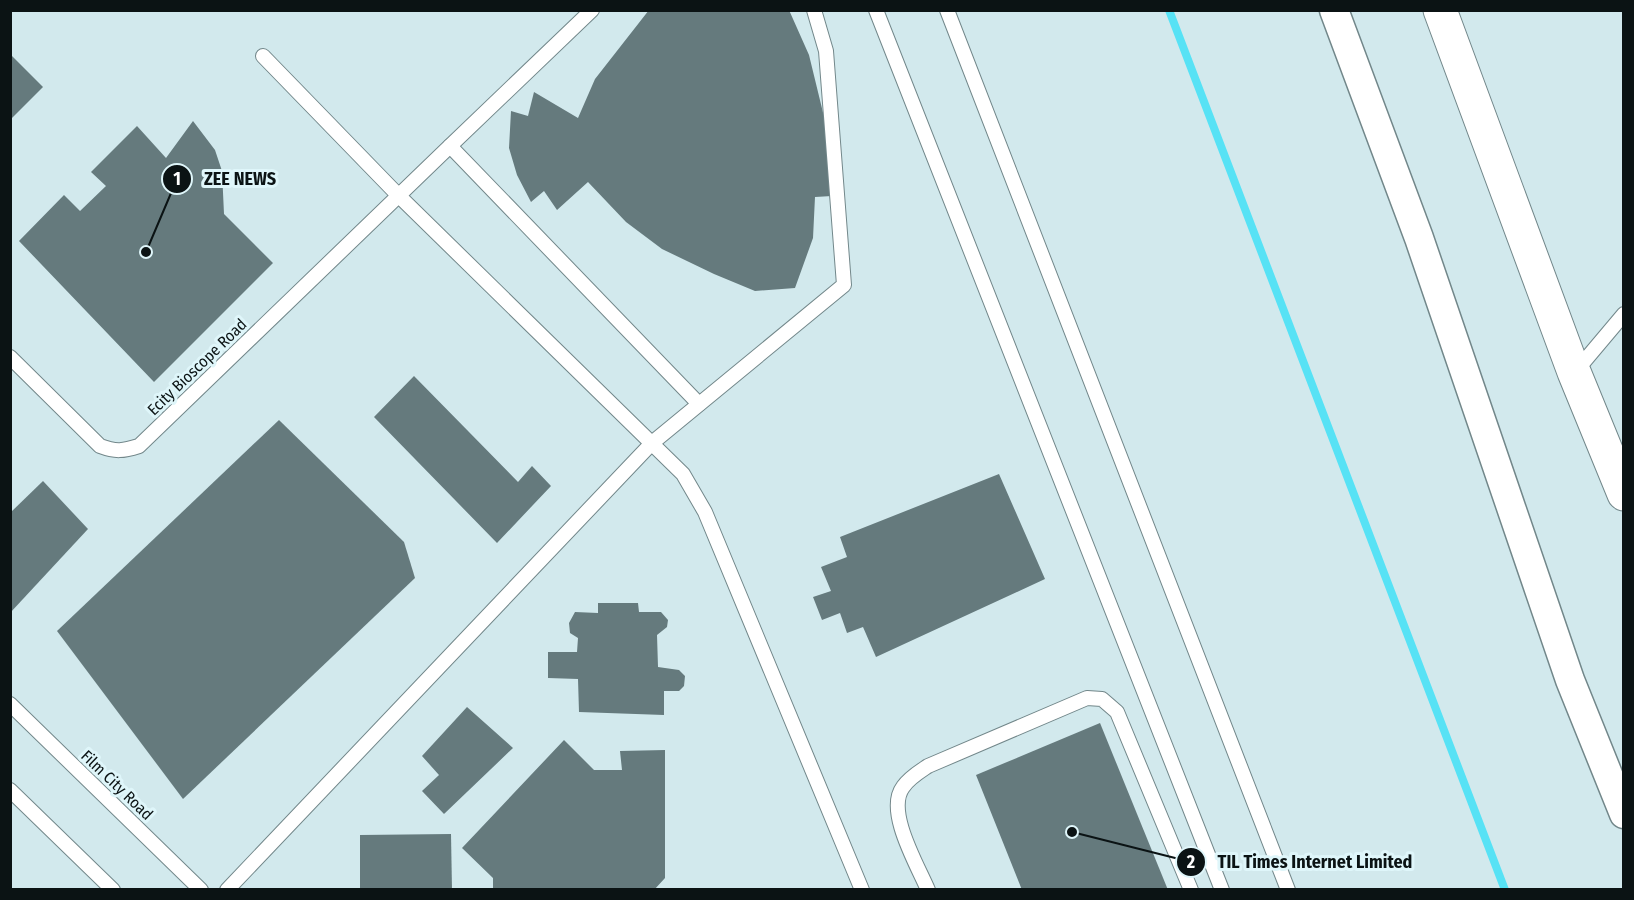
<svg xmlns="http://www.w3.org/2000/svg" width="1634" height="900" viewBox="0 0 1634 900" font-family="'Fira Sans Condensed',sans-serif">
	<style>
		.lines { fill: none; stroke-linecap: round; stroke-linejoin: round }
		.stream { stroke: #57e2f5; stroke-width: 8 }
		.building { fill: #657a7d }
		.service-casing { stroke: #72878a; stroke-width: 16 }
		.minor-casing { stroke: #72878a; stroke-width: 31 }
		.tertiary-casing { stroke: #72878a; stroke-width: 35 }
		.service { stroke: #fff; stroke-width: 14 }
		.minor { stroke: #fff; stroke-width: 28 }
		.tertiary { stroke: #fff; stroke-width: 33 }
		.labels { text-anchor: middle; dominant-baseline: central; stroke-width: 6; stroke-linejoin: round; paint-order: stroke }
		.street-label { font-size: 16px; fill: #0b1314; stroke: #dff6fa }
		.leader { fill: none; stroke: #0b1314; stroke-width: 2 }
		.callout-dot { fill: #0b1314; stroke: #dff6fa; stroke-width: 2 }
		.mark-label { font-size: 18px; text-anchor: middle; font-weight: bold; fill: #fff }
		.callout-label { font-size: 18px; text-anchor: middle; font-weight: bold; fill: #0b1314; stroke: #dff6fa; stroke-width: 6; stroke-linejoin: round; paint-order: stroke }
	</style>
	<rect width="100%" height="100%" fill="#d2e9ed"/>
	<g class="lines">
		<!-- stream -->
		<path class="stream" d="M1169 10 1505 890"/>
	</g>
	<!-- building -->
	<g class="building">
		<path d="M649 10H789L809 55 827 129 832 196 815 197 813 238 795 288 755 291 714 274 662 249 626 222 588 182 557 210 544 191 531 202 517 175 509 148 511 111 528 116 534 92 578 118 595 79Z"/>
		<path d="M10 54 43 87 10 120Z"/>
		<path d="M193 121 215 150 222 171 224 214 273 263 154 382 19 241 64 195 80 211 106 186 91 172 137 126 166 158Z"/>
		<path d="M414 376 518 482 532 466 551 486 497 543 374 417Z"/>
		<path d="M279 420 404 542 415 578 183 799 57 631Z"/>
		<path d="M999 474 1045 579 876 657 863 627 847 633 840 613 822 620 813 597 831 591 821 567 847 557 840 537Z"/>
		<path d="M43 481 88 529 10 613V513Z"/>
		<path d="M598 603H638L639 612H661L668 620 667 627 657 635 658 667 679 670 685 676 684 686 679 691H664V715L579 712 578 679 548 678V652H577L578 638 570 633 569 623 575 612 598 613Z"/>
		<path d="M467 707 513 748 444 814 422 791 439 775 422 756Z"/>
		<path d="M1100 723 1168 890H1022L976 775Z"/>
		<path d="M564 740 594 770H622L620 751 665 750V878L654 890H493V878L462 848Z"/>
		<path d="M451 834 452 890H360V835Z"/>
	</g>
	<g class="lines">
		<!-- service casing -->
		<g class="service-casing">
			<g id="service">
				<path d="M592 10 450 146 699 404"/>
				<path d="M876 10 1222 890"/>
				<path d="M947 10 1288 890"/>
				<path d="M263 56 398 195 683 474 705 512 862 890"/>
				<path d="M10 357 100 446C116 452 123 451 139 446L450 146"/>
				<path d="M1576 371 1624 314"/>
				<path d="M10 704 201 890"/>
				<path d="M10 790 113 890"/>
				<path d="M227 890 652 443 844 285 826 51 814 10"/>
				<path d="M928 890C918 866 885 811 903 787 909 778 919 772 928 766L1087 698 1102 699 1117 712 1191 890"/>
			</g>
		</g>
		<!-- minor casing -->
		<g class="minor-casing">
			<path id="minor" d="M1334 10 1419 238 1570 680 1624 814"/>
		</g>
		<!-- tertiary casing -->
		<g class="tertiary-casing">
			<path id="tertiary" d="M1440 10 1574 372 1624 494"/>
		</g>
		<!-- service -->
		<use href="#service" class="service"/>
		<!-- minor -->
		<use href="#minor" class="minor"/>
		<!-- tertiary -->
		<use href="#tertiary" class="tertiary"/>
	</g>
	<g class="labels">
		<!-- street labels -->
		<g class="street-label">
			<text transform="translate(197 367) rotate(-44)">Ecity Bioscope Road</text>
			<text transform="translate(117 785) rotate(44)">Film City Road</text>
		</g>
	</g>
	<!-- callouts -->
	<path class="leader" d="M146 252L177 179M1072 832L1191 862"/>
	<g class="callout-dot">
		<circle cx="146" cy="252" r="6"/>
		<circle cx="1072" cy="832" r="6"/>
		<circle cx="177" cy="179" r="15"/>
		<circle cx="1191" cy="862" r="15"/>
	</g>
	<g class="mark-label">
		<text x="177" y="185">1</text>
		<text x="1191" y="868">2</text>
	</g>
	<g class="callout-label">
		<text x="240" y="185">ZEE NEWS</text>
		<text x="1315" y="868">TIL Times Internet Limited</text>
	</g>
	<!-- border -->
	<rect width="1634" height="900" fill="none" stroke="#0b1314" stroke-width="24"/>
</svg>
